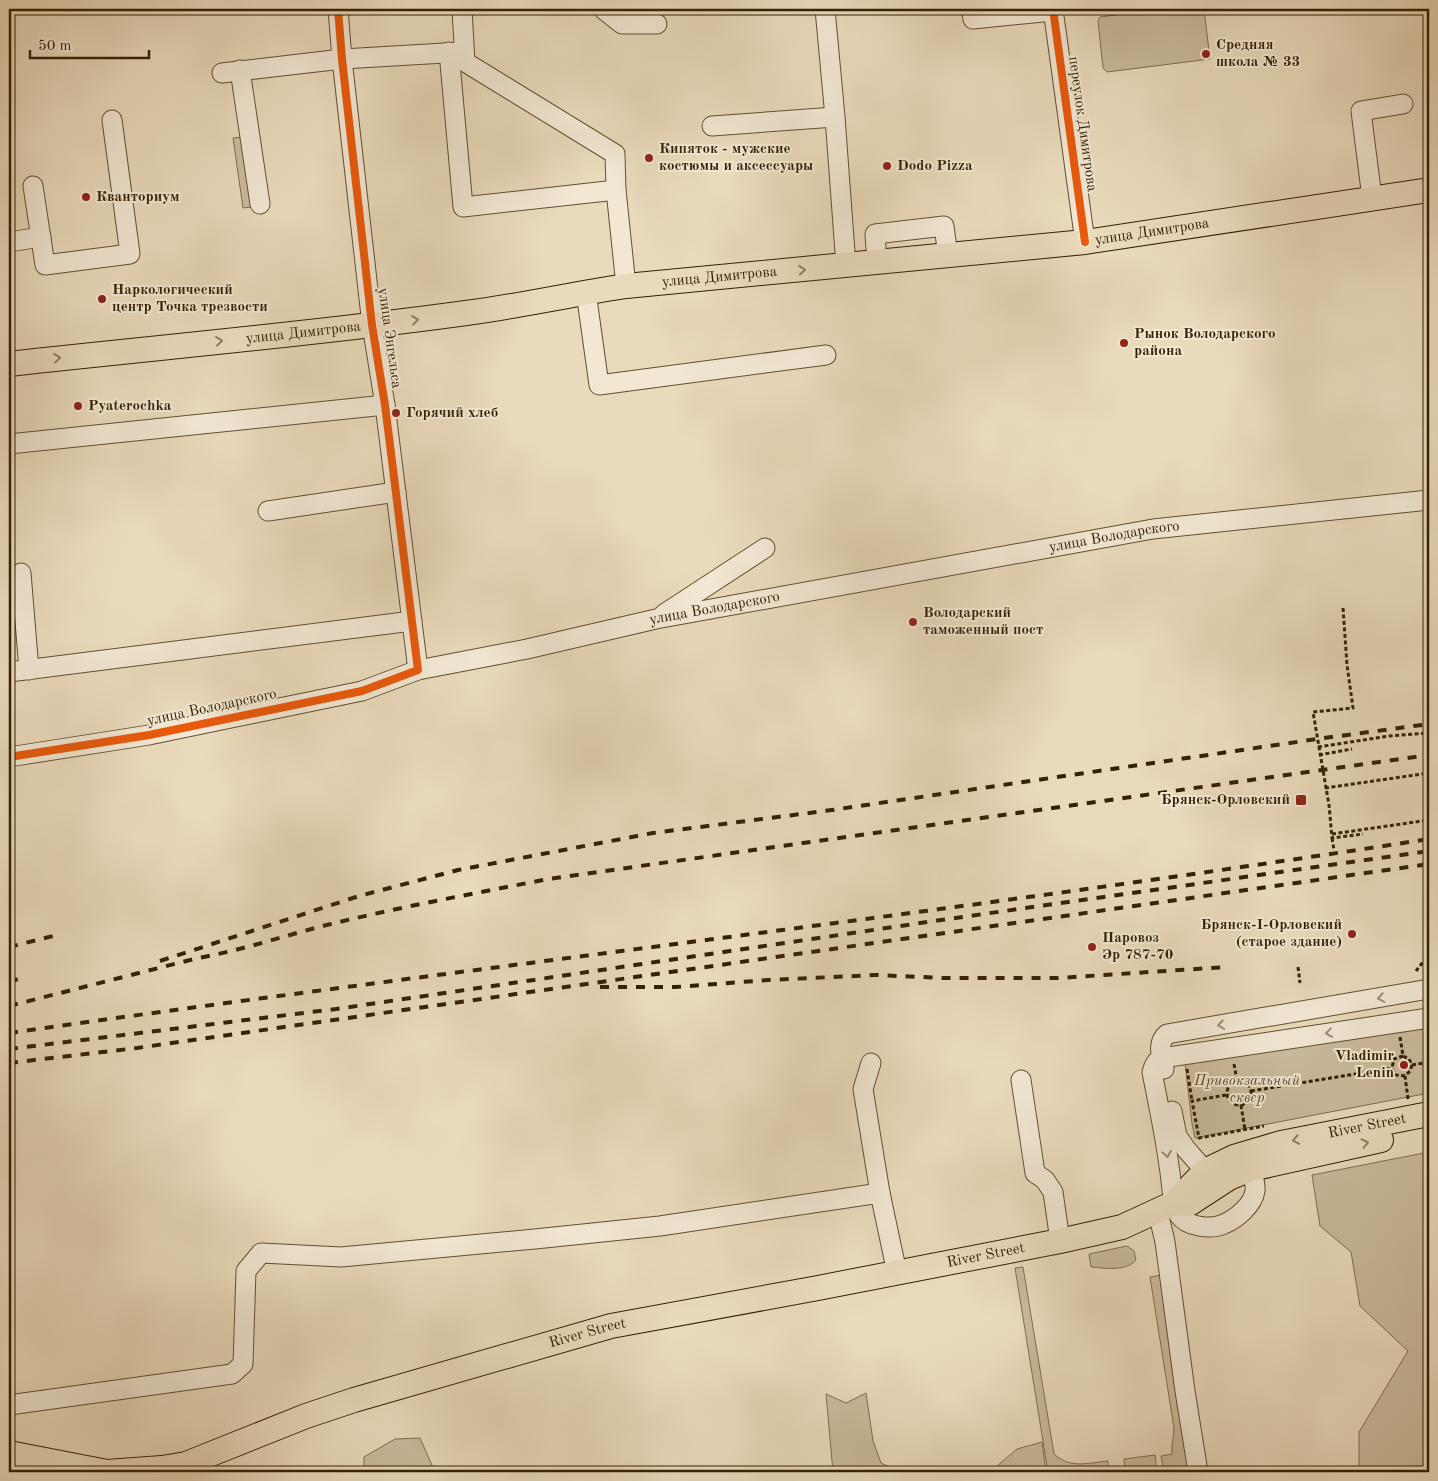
<svg xmlns="http://www.w3.org/2000/svg" width="1438" height="1481" viewBox="0 0 1438 1481" font-family="'Old Standard TT',serif">
	<style>
		.green { fill: #cabb9c; stroke: #806e4f }
		.lines { fill: none; stroke-linecap: round; stroke-linejoin: round }
		.minor-casing { stroke: #624f30; stroke-width: 21 }
		.major-casing { stroke: #352102; stroke-width: 26 }
		.path { stroke: #352102; stroke-width: 3; stroke-dasharray: 4 2.5; stroke-linecap: butt }
		.minor { stroke: #f1e7d3; stroke-width: 19 }
		.major { stroke: #e9dabb; stroke-width: 24 }
		.rail { stroke: #352102; stroke-width: 4; stroke-dasharray: 9 9; stroke-linecap: butt }
		.cycleway-casing { stroke: #f1e7d3; stroke-width: 11 }
		.cycleway { stroke: #e8590c; stroke-width: 8 }
		.oneway { stroke: #8f7e5e }
		.oneway2 { stroke: #9c8e75 }
		.poi-dot { fill: #8f2418; stroke: #f1e7d3; stroke-width: 2 }
		.labels { text-anchor: middle; dominant-baseline: central; stroke-width: 4; stroke-linejoin: round; paint-order: stroke }
		.poi-label { font-size: 15px; font-weight: bold; fill: #352102; stroke: #f1e7d3; text-anchor: start }
		.street-label { font-size: 15px; fill: #352102; stroke: #f1e7d3 }
		.park-label { font-size: 15px; font-style: italic; fill: #5a4828; stroke: #f1e7d3 }
	</style>
	<rect width="100%" height="100%" fill="#e9dabb"/>
	<filter id="stains"><feTurbulence type="fractalNoise" baseFrequency=".004" numOctaves="4"/><feColorMatrix values="0 0 0 0 .2 0 0 0 0 .09 0 0 0 0 .02 0 0 0 .5 -.17"/></filter>
	<radialGradient id="worn" r=".72"><stop offset=".6" stop-color="#630" stop-opacity="0"/><stop offset="1" stop-color="#630" stop-opacity=".3"/></radialGradient>
	<!-- green -->
	<g class="green">
		<path d="M1162 9H1204L1210 59 1107 72 1103 68 1098 21 1100 17Z"/>
		<path d="M243 137 252 207 243 208 233 138Z"/>
		<path d="M1429 1021V1093L1195 1138 1192 1124 1185 1063Z"/>
		<path d="M1429 1152V1472H1359V1432L1408 1351 1360 1306 1351 1252 1320 1226 1312 1175Z"/>
		<path d="M1127 1246 1134 1251 1136 1260C1125 1272 1106 1268 1091 1267L1089 1254Z"/>
		<path d="M1023 1267 1054 1454C1070 1469 1088 1463 1108 1461V1471L1048 1472 1015 1268Z"/>
		<path d="M1162 1275 1189 1472H1164L1161 1456 1172 1454C1171 1444 1174 1437 1174 1428L1150 1277Z"/>
		<path d="M866 1393 873 1441 881 1463 900 1472H833L826 1394 846 1403Z"/>
		<path d="M420 1438 435 1472H364V1457L395 1439Z"/>
		<path d="M1042 1442 1046 1472H990L1017 1449Z"/>
		<path d="M1155 1455 1157 1472H1125L1124 1459Z"/>
	</g>
	<g class="lines">
		<!-- minor casing -->
		<g class="minor-casing">
			<g id="minor">
				<path d="M338 9 342 59 372 325 385 405 418 670"/>
				<path d="M462 9 465 62 615 154 616 190 626 286"/>
				<path d="M603 9 622 24H657"/>
				<path d="M825 9 835 117 846 266"/>
				<path d="M971 9 973 19 1053 11"/>
				<path d="M1053 9 1085 242"/>
				<path d="M449 52 463 207 616 190"/>
				<path d="M240 70 260 204"/>
				<path d="M222 73 342 59 462 52"/>
				<path d="M712 126 835 117"/>
				<path d="M33 186 45 265 130 254 112 120"/>
				<path d="M1372 198 1361 111 1403 104"/>
				<path d="M9 242 41 237"/>
				<path d="M877 263 875 234 944 226 948 256"/>
				<path d="M586 292 599 385 826 355"/>
				<path d="M9 444 385 405"/>
				<path d="M268 511 396 492"/>
				<path d="M21 573 29 670"/>
				<path d="M664 614 765 548"/>
				<path d="M9 672 412 621"/>
				<path id="s1" d="M9 757 149 735 362 691 418 670 527 649 656 619 1153 529 1429 500"/>
				<path d="M871 1063 863 1089 880 1193"/>
				<path d="M1164 1069C1162 1058 1156 1043 1167 1034L1429 989"/>
				<path d="M1021 1080 1035 1173 1045 1180 1053 1192 1060 1241"/>
				<path d="M1172 1111 1177 1136 1186 1149 1213 1180"/>
				<path d="M1251 1169C1253 1176 1256 1184 1255 1191 1253 1205 1236 1219 1224 1224 1211 1230 1187 1227 1179 1215 1171 1202 1172 1181 1169 1166 1165 1135 1158 1103 1152 1072 1154 1065 1156 1061 1162 1058L1429 1018"/>
				<path d="M1158 1212 1165 1242 1185 1391 1198 1472"/>
				<path d="M9 1405 232 1374 243 1364 246 1271 261 1253 341 1257 535 1239 660 1226 880 1193 897 1273"/>
			</g>
		</g>
		<!-- major casing -->
		<g class="major-casing">
			<g id="major">
				<path id="s2" d="M9 364C161 347 314 334 466 313 520 306 573 294 626 286L1085 242 1429 190"/>
				<path d="M1177 1203 1189 1204 1229 1178 1251 1169 1381 1140"/>
				<path id="s3" d="M9 1453 107 1472 162 1468 186 1464 306 1416 354 1400 611 1326 818 1288 1060 1241 1122 1227 1174 1203 1205 1171 1234 1157 1281 1143 1429 1114"/>
			</g>
		</g>
		<!-- path -->
		<g class="path">
			<path d="M1343 608 1347 665 1353 708 1313 712 1329 805 1332 838 1363 834"/>
			<path d="M1318 747 1389 736 1429 733"/>
			<path d="M1319 755 1352 749"/>
			<path d="M1325 788 1429 773"/>
			<path d="M1332 834 1429 820"/>
			<path d="M1332 838 1334 850"/>
			<path d="M1298 967 1300 983"/>
			<path d="M1416 971 1426 958"/>
			<path d="M1400 1037 1403 1056 1409 1059 1412 1065"/>
			<path d="M1403 1056 1394 1059 1392 1068 1395 1075 1405 1076"/>
			<path d="M1234 1064 1237 1081"/>
			<path d="M1412 1065 1429 1062"/>
			<path d="M1187 1069 1192 1101"/>
			<circle cx="1239" cy="1093" r="12"/>
			<path d="M1251 1091 1392 1068"/>
			<path d="M1226 1095 1192 1101 1199 1138 1264 1126"/>
			<path d="M1408 1099 1405 1076 1410 1071 1412 1065"/>
			<path d="M1241 1105 1245 1130"/>
		</g>
		<!-- minor -->
		<use href="#minor" class="minor"/>
		<!-- major -->
		<use href="#major" class="major"/>
		<!-- rail -->
		<g class="rail">
			<path d="M9 947 57 935"/>
			<path d="M160 961 359 896 458 870 653 833 832 810 1317 739 1429 724"/>
			<path d="M9 981 25 978"/>
			<path d="M600 987H676L768 980 876 975 944 978H1058L1227 967"/>
			<path d="M9 1006 198 958C244 950 289 934 335 923 405 906 477 893 548 879L1429 755"/>
			<path d="M9 1033C482 966 957 912 1429 839"/>
			<path d="M9 1049 336 1009 941 920 1429 851"/>
			<path d="M9 1063 137 1048 1429 864"/>
		</g>
		<!-- cycleway casing -->
		<g class="cycleway-casing">
			<g id="cycleway">
				<path d="M1053 9 1085 242"/>
				<path d="M9 757 149 735 362 691 418 670 385 405 372 325 342 59 338 9"/>
			</g>
		</g>
		<!-- cycleway -->
		<use href="#cycleway" class="cycleway"/>
	</g>
	<!-- one-way arrows -->
	<defs><path id="oneway-chevron" d="M-2-3.5L2.5 0L-2 3.5" fill="none" stroke-width="1.6" stroke-linecap="round" stroke-linejoin="round" transform="scale(1.25)"/></defs>
	<g class="oneway">
		<use href="#oneway-chevron" transform="translate(802 270) rotate(-5)"/>
		<use href="#oneway-chevron" transform="translate(415 320) rotate(-7)"/>
		<use href="#oneway-chevron" transform="translate(219 341) rotate(-6)"/>
		<use href="#oneway-chevron" transform="translate(57 358) rotate(-6)"/>
		<use href="#oneway-chevron" transform="translate(1296 1140) rotate(169)"/>
		<use href="#oneway-chevron" transform="translate(1365 1143) rotate(-13)"/>
	</g>
	<g class="oneway2">
		<use href="#oneway-chevron" transform="translate(1381 998) rotate(170)"/>
		<use href="#oneway-chevron" transform="translate(1221 1025) rotate(171)"/>
		<use href="#oneway-chevron" transform="translate(1329 1033) rotate(172)"/>
		<use href="#oneway-chevron" transform="translate(1167 1154) rotate(80)"/>
	</g>
	<!-- markers -->
	<g class="poi-dot">
		<circle cx="1206" cy="54" r="5"/>
		<circle cx="649" cy="158" r="5"/>
		<circle cx="887" cy="166" r="5"/>
		<circle cx="86" cy="197" r="5"/>
		<circle cx="102" cy="299" r="5"/>
		<circle cx="1124" cy="343" r="5"/>
		<circle cx="78" cy="406" r="5"/>
		<circle cx="396" cy="413" r="5"/>
		<circle cx="913" cy="622" r="5"/>
		<rect x="1295" y="794" width="12" height="12" rx="2.5"/>
		<circle cx="1352" cy="934" r="5"/>
		<circle cx="1092" cy="947" r="5"/>
		<circle cx="1404" cy="1065" r="5"/>
	</g>
	<g class="labels">
		<!-- poi labels -->
		<g class="poi-label">
			<text x="1216" y="45">Средняя<tspan x="1216" dy="17">школа № 33</tspan></text>
			<text x="659" y="149">Кипяток - мужские<tspan x="659" dy="17">костюмы и аксессуары</tspan></text>
			<text x="897" y="166">Dodo Pizza</text>
			<text x="96" y="197">Кванториум</text>
			<text x="112" y="290">Наркологический<tspan x="112" dy="17">центр Точка трезвости</tspan></text>
			<text x="1134" y="334">Рынок Володарского<tspan x="1134" dy="17">района</tspan></text>
			<text x="88" y="406">Pyaterochka</text>
			<text x="406" y="413">Горячий хлеб</text>
			<text x="923" y="613">Володарский<tspan x="923" dy="17">таможенный пост</tspan></text>
			<text x="1290" y="800" text-anchor="end">Брянск-Орловский</text>
			<text x="1342" y="925" text-anchor="end">Брянск-I-Орловский<tspan x="1342" dy="17">(старое здание)</tspan></text>
			<text x="1102" y="938">Паровоз<tspan x="1102" dy="17">Эр 787-70</tspan></text>
			<text x="1394" y="1056" text-anchor="end">Vladimir<tspan x="1394" dy="17">Lenin</tspan></text>
		</g>
		<!-- street labels -->
		<g class="street-label">
			<text transform="translate(1082 124) rotate(82)">переулок Димитрова</text>
			<text stroke="none"><textPath href="#s2" startOffset="1151">улица Димитрова</textPath></text>
			<text stroke="none"><textPath href="#s2" startOffset="716">улица Димитрова</textPath></text>
			<text stroke="none"><textPath href="#s2" startOffset="296">улица Димитрова</textPath></text>
			<text transform="translate(389 338) rotate(82)">улица Энгельса</text>
			<text stroke="none"><textPath href="#s1" startOffset="1128">улица Володарского</textPath></text>
			<text stroke="none"><textPath href="#s1" startOffset="722">улица Володарского</textPath></text>
			<text transform="translate(212 708) rotate(-12)">улица Володарского</text>
			<text stroke="none"><textPath href="#s3" startOffset="1418">River Street</textPath></text>
			<text stroke="none"><textPath href="#s3" startOffset="1008">River Street</textPath></text>
			<text stroke="none"><textPath href="#s3" startOffset="602">River Street</textPath></text>
		</g>
		<!-- park labels -->
		<g class="park-label">
			<text x="1247" y="1081">Привокзальный<tspan x="1247" dy="17">сквер</tspan></text>
		</g>
	</g>
	<!-- margin -->
	<rect width="1438" height="1481" fill="none" stroke="#e9dabb" stroke-width="30"/>
	<rect x="10" y="10" width="1418" height="1461" fill="none" stroke="#352102" stroke-width="2.5"/>
	<rect x="15" y="15" width="1408" height="1451" fill="none" stroke="#352102"/>
	<!-- scale -->
	<path d="M30 50v8h119v-8" fill="none" stroke="#352102" stroke-width="2.5"/>
	<text x="38" y="50" font-size="15" fill="#352102" stroke="#f1e7d3" stroke-width="4" paint-order="stroke">50 m</text>
	<rect width="100%" height="100%" filter="url(#stains)"/>
	<rect width="100%" height="100%" fill="url(#worn)"/>
</svg>
